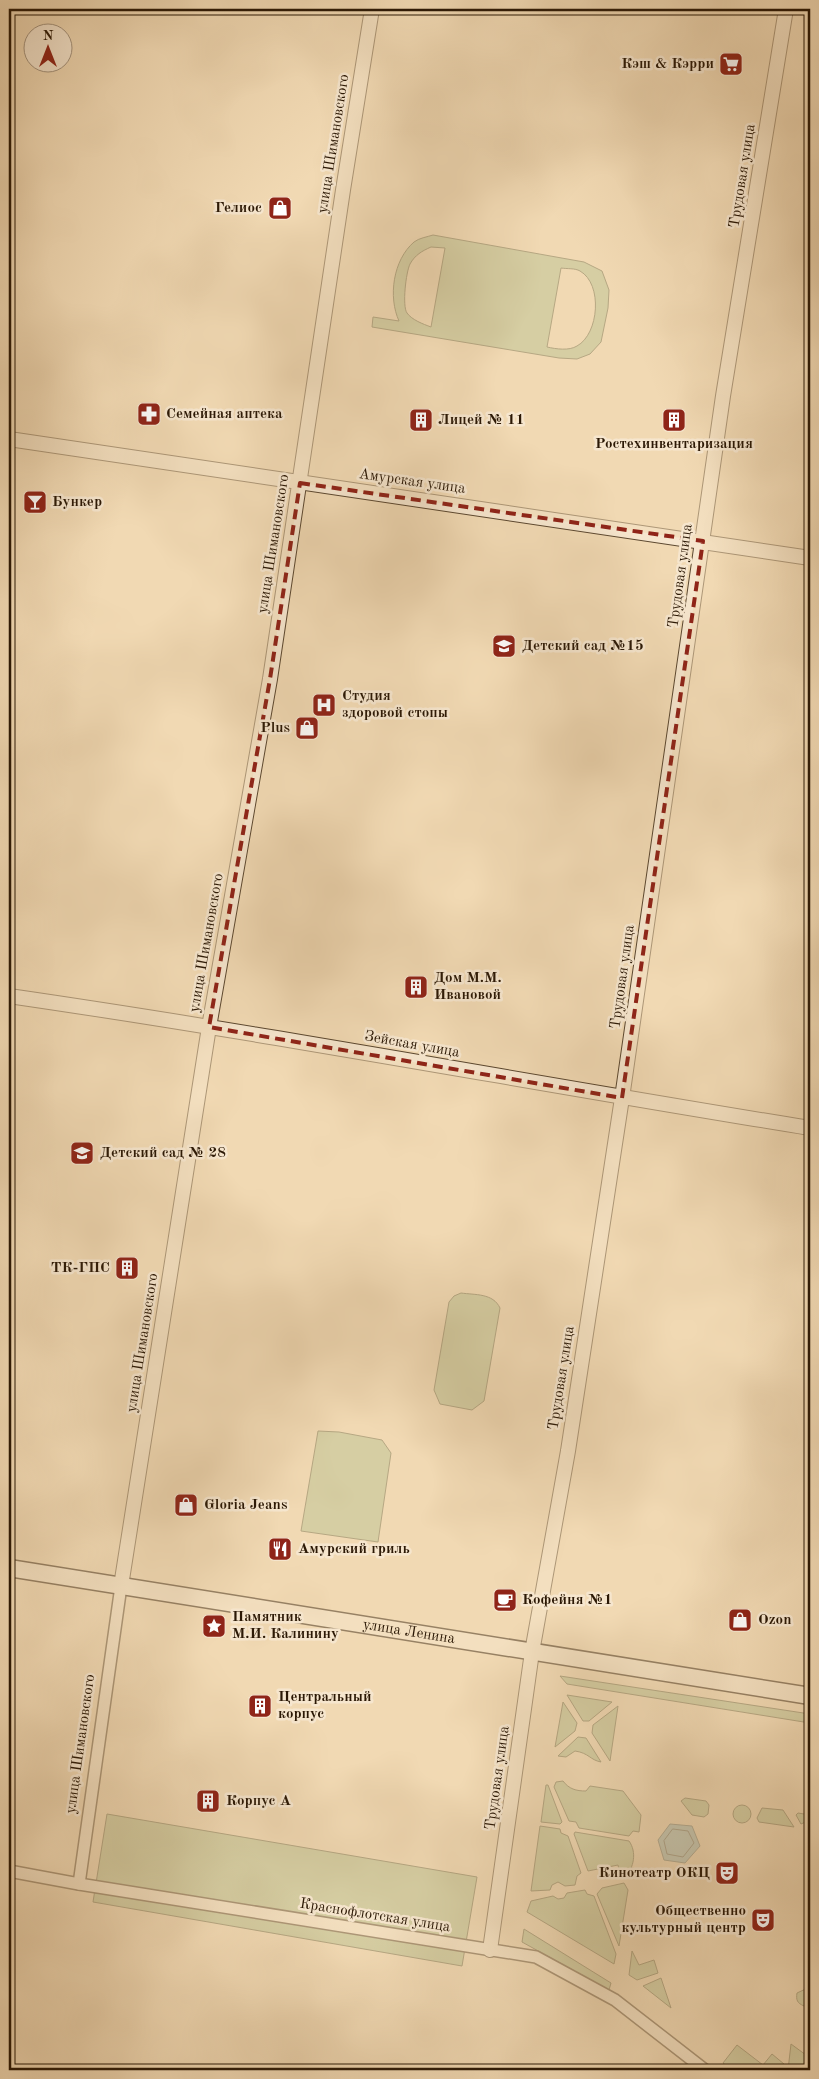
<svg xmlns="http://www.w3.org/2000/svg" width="819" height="2079" viewBox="0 0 819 2079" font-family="'Old Standard TT',serif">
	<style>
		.green { fill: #b5c090; stroke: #706c4a; fill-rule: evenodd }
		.water { fill: #9cb9b4; stroke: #6f796e }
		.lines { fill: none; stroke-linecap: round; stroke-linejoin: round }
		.shore { stroke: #64685c; stroke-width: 1 }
		.minor-casing { stroke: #5c4830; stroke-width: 14 }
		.tertiary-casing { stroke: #5c4830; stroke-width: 16 }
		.secondary-casing { stroke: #2b1805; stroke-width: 19 }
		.minor { stroke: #f6e6ce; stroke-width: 11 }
		.tertiary { stroke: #f6e6ce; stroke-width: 14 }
		.secondary { stroke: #f6e6ce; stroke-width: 16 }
		.marked { fill: none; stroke: #8f2418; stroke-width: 4; stroke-dasharray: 10 6; stroke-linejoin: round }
		.labels { text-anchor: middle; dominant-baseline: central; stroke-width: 5; stroke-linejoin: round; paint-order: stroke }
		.poi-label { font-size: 15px; font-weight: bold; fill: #2b1805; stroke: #f6e6ce; text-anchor: start }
		.street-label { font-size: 15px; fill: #2b1805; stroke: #f6e6ce }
	</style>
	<rect width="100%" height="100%" fill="#f1d9b3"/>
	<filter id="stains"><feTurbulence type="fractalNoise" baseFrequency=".004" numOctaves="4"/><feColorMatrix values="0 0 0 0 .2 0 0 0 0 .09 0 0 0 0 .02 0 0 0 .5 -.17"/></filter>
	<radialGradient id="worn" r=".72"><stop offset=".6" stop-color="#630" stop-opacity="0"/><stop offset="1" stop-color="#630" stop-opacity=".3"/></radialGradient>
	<!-- green -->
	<g class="green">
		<path d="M433 235 584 262 602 271 609 290 608 308 601 342 590 354 577 359 559 358 372 327 373 317 399 321C388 297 393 260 414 242 419 238 427 237 433 235ZM431 247 445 248 431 327C423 324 412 320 407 313 402 306 406 272 410 264 415 255 422 251 431 247ZM561 268C567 269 575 268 580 271 603 284 599 334 577 346 569 351 556 349 547 347Z"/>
		<path d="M461 1293C475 1295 493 1293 500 1308L484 1401 472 1410 440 1404 434 1390 449 1302 454 1296Z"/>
		<path d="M318 1431 339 1432 382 1440 391 1453 378 1542 301 1531Z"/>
		<path d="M560 1676 810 1714V1723L567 1684Z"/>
		<path d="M567 1695 612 1702 589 1721H583Z"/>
		<path d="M563 1702 577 1723 575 1731 555 1747Z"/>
		<path d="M618 1706 610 1761 592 1733 593 1725Z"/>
		<path d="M578 1737 586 1738 601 1762C590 1760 589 1753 575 1751L566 1757 558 1756Z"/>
		<path d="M563 1781C569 1789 576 1791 586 1791L590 1786 623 1791 641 1815 639 1832 633 1831 629 1836 579 1828 576 1822 569 1821 554 1787 556 1782Z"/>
		<path d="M546 1785H548L562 1822 560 1824 541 1822Z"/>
		<path d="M685 1798 706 1801 709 1805 708 1814 704 1817 692 1815 681 1801Z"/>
		<circle cx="742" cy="1814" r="9"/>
		<path d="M762 1808 783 1810 794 1827 759 1822 757 1818Z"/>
		<path d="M798 1813 810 1815V1820L801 1824 796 1815Z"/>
		<path d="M107 1814 477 1877 462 1966 93 1902Z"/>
		<path d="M540 1826 560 1829 561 1833 568 1836 581 1873 577 1876 575 1885 565 1886 558 1882 552 1885 550 1890 531 1891Z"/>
		<path d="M575 1832 629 1841C637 1852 634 1868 625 1877L620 1875 618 1865 588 1871 574 1834Z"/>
		<path d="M624 1883 628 1890 619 1946 597 1894 602 1888Z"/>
		<path d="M585 1890 587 1894 594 1896 616 1954 614 1964 527 1912 531 1901 553 1896 558 1899 564 1898 567 1893Z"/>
		<path d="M524 1929 611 1983 609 1990 522 1942Z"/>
		<path d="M632 1951 639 1965 654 1960 658 1973 637 1980 629 1975Z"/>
		<path d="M661 1978 671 2008 643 1986Z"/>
		<path d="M810 1987V2003L804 2006C797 2003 796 2000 797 1993Z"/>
		<path d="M791 2044 806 2055 810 2053V2070H788Z"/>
		<path d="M737 2045 763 2065 772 2054 784 2064 783 2070H732L723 2063Z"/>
	</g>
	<!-- water -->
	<path class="water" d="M670 1824 692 1826 700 1846 685 1863 664 1860 658 1840Z"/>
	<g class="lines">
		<!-- shore -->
		<path class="shore" d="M673 1829 688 1831 694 1843 683 1857 667 1854 664 1841Z"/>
		<!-- minor casing -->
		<g class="minor-casing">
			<g id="minor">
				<path d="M9 1871 79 1884 536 1957 615 2000 705 2070"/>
				<path d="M79 1884 121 1586"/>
			</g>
		</g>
		<!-- tertiary casing -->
		<g class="tertiary-casing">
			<g id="tertiary">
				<path d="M9 439 810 558"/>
				<path d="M9 996C277 1035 543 1085 810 1128"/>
				<path d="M121 1586 209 1027 270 679 343 190 372 9"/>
				<path d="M490 1950 532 1652 568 1451 622 1098 723 396 786 9"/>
			</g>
		</g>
		<!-- secondary casing -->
		<g class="secondary-casing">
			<g id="secondary">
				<path id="s1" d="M9 1568 810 1696"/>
			</g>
		</g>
		<!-- minor -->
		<use href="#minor" class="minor"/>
		<!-- tertiary -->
		<use href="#tertiary" class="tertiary"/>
		<!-- secondary -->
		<use href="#secondary" class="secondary"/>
	</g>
	<!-- marked area -->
	<path d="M0 0H819V2079H0ZM300 483 703 541 622 1098 209 1027 270 679Z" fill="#f1d9b3" fill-opacity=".55" fill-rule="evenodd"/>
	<path class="marked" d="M300 483 703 541 622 1098 209 1027 270 679Z"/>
	<!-- icons -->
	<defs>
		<g id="supermarket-square" transform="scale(1.25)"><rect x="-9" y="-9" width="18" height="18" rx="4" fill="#8f2418" stroke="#f6e6ce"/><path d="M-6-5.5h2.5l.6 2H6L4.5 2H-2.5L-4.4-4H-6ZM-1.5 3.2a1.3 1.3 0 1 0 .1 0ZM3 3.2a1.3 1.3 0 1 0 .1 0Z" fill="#fff"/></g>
		<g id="shop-square" transform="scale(1.25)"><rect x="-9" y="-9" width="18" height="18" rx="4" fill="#8f2418" stroke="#f6e6ce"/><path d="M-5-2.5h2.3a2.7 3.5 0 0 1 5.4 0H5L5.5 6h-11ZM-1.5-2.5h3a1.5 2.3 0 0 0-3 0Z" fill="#fff"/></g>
		<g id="pharmacy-square" transform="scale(1.25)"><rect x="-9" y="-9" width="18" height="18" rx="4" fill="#8f2418" stroke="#f6e6ce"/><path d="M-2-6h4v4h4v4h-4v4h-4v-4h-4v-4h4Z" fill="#fff"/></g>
		<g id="building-square" transform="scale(1.25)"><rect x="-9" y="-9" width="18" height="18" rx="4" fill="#8f2418" stroke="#f6e6ce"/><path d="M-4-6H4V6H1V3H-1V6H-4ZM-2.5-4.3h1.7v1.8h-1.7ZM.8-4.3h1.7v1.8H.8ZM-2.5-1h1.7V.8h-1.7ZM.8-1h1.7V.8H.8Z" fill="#fff"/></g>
		<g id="bar-square" transform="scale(1.25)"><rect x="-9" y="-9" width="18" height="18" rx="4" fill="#8f2418" stroke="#f6e6ce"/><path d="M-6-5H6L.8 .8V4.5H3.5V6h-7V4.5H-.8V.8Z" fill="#fff"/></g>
		<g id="school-square" transform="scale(1.25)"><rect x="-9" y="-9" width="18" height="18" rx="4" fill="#8f2418" stroke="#f6e6ce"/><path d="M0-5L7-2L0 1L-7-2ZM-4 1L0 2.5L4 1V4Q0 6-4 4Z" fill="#fff"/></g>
		<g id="hospital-square" transform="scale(1.25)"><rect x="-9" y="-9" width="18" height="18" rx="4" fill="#8f2418" stroke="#f6e6ce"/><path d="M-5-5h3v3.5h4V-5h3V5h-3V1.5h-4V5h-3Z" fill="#fff"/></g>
		<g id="restaurant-square" transform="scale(1.25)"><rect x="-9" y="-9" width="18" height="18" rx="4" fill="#8f2418" stroke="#f6e6ce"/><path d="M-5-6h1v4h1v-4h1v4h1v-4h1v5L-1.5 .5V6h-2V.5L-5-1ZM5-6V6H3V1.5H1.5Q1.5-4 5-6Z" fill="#fff"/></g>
		<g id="cafe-square" transform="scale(1.25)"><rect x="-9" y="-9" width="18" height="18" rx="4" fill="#8f2418" stroke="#f6e6ce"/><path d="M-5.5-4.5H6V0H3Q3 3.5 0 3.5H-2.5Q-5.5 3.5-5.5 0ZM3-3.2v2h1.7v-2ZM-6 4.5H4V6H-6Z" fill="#fff"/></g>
		<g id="sight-square" transform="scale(1.25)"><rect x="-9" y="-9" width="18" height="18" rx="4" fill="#8f2418" stroke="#f6e6ce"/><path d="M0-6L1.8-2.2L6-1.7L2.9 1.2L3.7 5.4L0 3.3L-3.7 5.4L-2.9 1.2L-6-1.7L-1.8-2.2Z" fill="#fff"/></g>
		<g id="theatre-square" transform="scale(1.25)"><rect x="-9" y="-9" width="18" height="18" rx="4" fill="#8f2418" stroke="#f6e6ce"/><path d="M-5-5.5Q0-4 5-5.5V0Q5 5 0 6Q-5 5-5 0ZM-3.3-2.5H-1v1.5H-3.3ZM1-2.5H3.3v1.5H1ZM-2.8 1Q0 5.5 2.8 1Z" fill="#fff"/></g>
	</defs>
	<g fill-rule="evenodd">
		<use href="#supermarket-square" x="731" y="64"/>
		<use href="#shop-square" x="280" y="208"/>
		<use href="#pharmacy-square" x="149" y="414"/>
		<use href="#building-square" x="421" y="420"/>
		<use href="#building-square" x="674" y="420"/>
		<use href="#bar-square" x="35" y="502"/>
		<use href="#school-square" x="504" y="646"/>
		<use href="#hospital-square" x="324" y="705"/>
		<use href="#shop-square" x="307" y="728"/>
		<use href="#building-square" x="416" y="987"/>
		<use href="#school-square" x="82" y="1153"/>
		<use href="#building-square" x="127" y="1268"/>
		<use href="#shop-square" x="186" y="1505"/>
		<use href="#restaurant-square" x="280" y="1549"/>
		<use href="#cafe-square" x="505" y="1600"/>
		<use href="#shop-square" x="740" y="1620"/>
		<use href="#sight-square" x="214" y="1626"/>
		<use href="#building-square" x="260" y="1706"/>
		<use href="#building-square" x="208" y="1801"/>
		<use href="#theatre-square" x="727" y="1873"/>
		<use href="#theatre-square" x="763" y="1920"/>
	</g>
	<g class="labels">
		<!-- poi labels -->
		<g class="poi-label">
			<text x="714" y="64" text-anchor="end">Кэш &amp; Кэрри</text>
			<text x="262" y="208" text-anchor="end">Гелиос</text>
			<text x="166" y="414">Семейная аптека</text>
			<text x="438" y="420">Лицей № 11</text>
			<text x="674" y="444" text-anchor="middle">Ростехинвентаризация</text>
			<text x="52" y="502">Бункер</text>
			<text x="522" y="646">Детский сад №15</text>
			<text x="342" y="696">Студия<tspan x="342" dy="17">здоровой стопы</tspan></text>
			<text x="290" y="728" text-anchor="end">Plus</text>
			<text x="434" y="978">Дом М.М.<tspan x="434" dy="17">Ивановой</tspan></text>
			<text x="100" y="1153">Детский сад № 28</text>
			<text x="110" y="1268" text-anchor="end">ТК-ГПС</text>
			<text x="204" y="1505">Gloria Jeans</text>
			<text x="298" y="1549">Амурский гриль</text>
			<text x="522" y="1600">Кофейня №1</text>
			<text x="232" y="1617">Памятник<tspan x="232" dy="17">М.И. Калинину</tspan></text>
			<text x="758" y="1620">Ozon</text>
			<text x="278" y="1697">Центральный<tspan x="278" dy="17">корпус</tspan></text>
			<text x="226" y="1801">Корпус А</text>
			<text x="710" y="1873" text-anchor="end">Кинотеатр ОКЦ</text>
			<text x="746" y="1911" text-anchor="end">Общественно<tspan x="746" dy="17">культурный центр</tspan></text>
		</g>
		<!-- street labels -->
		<g class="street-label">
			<text transform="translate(334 144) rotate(-81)">улица Шимановского</text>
			<text transform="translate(743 176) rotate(-81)">Трудовая улица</text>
			<text transform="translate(412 482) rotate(8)">Амурская улица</text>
			<text transform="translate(274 544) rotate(-81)">улица Шимановского</text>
			<text transform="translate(681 576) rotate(-82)">Трудовая улица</text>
			<text transform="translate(207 943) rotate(-80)">улица Шимановского</text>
			<text transform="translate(623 977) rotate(-82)">Трудовая улица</text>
			<text transform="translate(412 1045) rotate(10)">Зейская улица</text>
			<text transform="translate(143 1343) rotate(-81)">улица Шимановского</text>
			<text transform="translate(562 1378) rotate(-81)">Трудовая улица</text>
			<text stroke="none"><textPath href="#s1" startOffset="405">улица Ленина</textPath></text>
			<text transform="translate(81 1744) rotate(-82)">улица Шимановского</text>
			<text transform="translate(498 1778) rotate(-82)">Трудовая улица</text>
			<text transform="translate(375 1916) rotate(9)">Краснофлотская улица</text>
		</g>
	</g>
	<!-- margin -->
	<rect width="819" height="2079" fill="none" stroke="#f1d9b3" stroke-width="30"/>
	<rect x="10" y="10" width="799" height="2059" fill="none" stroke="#2b1805" stroke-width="2.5"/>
	<rect x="15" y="15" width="789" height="2049" fill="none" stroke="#2b1805"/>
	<!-- north arrow -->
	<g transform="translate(48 48)"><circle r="24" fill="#f6e6ce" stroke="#a5947e"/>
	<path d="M0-4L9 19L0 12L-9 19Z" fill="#8f2418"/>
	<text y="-8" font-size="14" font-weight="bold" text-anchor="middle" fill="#2b1805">N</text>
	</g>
	<rect width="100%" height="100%" filter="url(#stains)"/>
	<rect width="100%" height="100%" fill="url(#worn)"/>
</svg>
